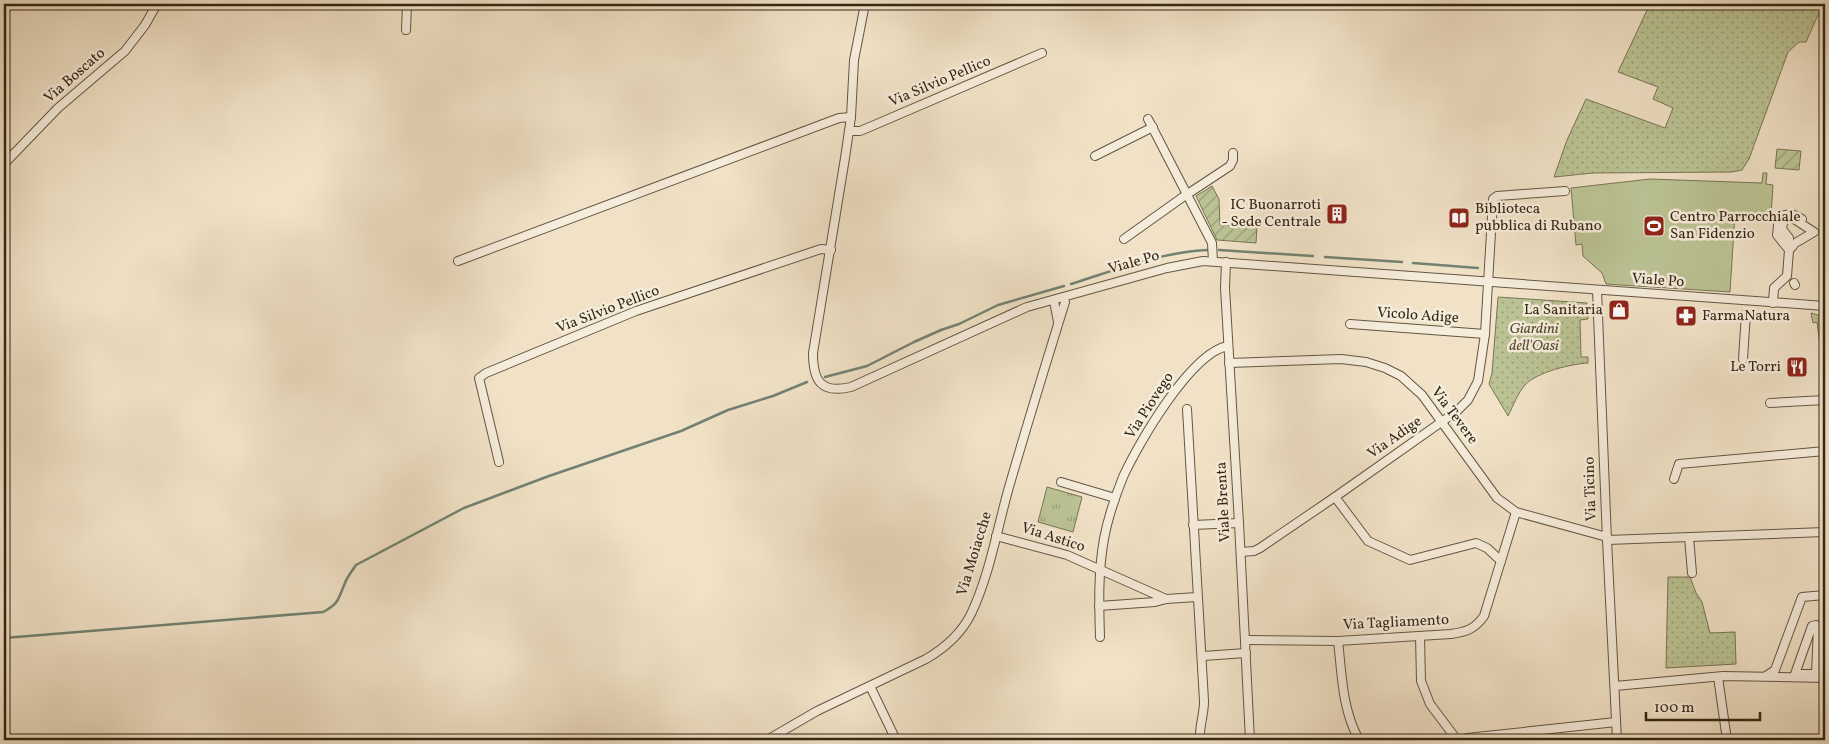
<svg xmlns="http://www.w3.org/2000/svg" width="1829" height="744" viewBox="0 0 1829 744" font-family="Vollkorn,serif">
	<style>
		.grass { fill: url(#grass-tufts); stroke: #787554 }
		.park { fill: url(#park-dots); stroke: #787554 }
		.garden { fill: url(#garden-furrows); stroke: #787554 }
		.pitch { fill: #bbc394; stroke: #787554 }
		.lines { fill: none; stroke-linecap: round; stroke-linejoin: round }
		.stream { stroke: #728272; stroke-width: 2.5 }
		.street-casing { stroke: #635642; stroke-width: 10 }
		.secondary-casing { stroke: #342715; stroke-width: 12 }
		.street { stroke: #f6ecdb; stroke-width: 8 }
		.secondary { stroke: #f6ecdb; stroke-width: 10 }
		.labels { text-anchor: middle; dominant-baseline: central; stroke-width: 5; stroke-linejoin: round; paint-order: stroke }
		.street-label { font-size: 15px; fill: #342715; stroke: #f6ecdb }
		.poi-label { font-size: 15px; fill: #342715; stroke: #f6ecdb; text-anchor: end }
		.park-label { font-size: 15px; font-style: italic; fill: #564e35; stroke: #f6ecdb }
	</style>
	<defs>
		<pattern id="grass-tufts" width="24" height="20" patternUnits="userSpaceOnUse" patternTransform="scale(1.25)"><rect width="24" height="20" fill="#bbc394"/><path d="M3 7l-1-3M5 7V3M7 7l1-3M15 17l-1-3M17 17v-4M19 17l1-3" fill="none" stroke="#999e78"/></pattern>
		<pattern id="park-dots" width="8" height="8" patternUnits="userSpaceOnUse" patternTransform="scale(1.25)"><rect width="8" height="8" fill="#bbc394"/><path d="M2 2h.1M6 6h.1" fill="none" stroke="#999e78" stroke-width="1.8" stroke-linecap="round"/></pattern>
		<pattern id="garden-furrows" width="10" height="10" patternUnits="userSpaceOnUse" patternTransform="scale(1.25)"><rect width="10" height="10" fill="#bbc394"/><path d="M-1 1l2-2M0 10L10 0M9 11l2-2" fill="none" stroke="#999e78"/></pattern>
	</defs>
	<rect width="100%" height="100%" fill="#f1e2c7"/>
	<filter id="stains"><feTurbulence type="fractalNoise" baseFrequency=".004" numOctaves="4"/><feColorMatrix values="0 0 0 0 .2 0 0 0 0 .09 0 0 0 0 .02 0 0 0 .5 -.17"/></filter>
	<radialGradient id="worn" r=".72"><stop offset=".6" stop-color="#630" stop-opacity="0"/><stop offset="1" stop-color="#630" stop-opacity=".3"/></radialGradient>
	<!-- grass -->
	<g class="grass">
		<path d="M1811 313 1825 317V381L1817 322 1813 323Z"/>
		<path d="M1047 487 1082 497 1073 532 1038 522Z"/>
	</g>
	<!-- park -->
	<g class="park">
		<path d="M1650 4H1823L1806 42H1799L1788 52 1749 159 1742 170 1732 172 1593 173 1554 177 1567 140 1586 99 1665 128 1673 108 1653 99 1658 87 1618 72Z"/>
		<path d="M1498 297 1587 303 1588 319 1580 320 1581 357H1588V363C1571 364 1537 372 1525 385 1518 393 1513 406 1508 416L1489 384 1492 373Z"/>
		<path d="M1668 577H1690L1696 593 1702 602 1710 633 1735 632 1736 664 1666 668Z"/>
	</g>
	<!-- garden -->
	<g class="garden">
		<path d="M1777 149 1801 151 1799 170 1775 168Z"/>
		<path d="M1212 186 1219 199 1220 225 1257 227 1256 243 1217 240 1196 196Z"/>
	</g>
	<!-- pitch -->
	<path class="pitch" d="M1763 173H1767L1766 184 1773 185 1771 216 1735 214 1730 292 1606 284 1602 273 1583 256 1582 244 1576 245 1571 188 1650 179 1762 183Z"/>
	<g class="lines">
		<!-- stream -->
		<g class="stream">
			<path d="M1219 250 1313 256"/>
			<path d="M1325 257 1402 262"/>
			<path d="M1413 263 1478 268"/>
			<path d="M1071 284C1116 270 1161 252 1208 250"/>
			<path d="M825 377 867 366 914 342 941 330 959 324 998 305 1064 286"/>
			<path d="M4 638 323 612C339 604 338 599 345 583 347 577 352 571 356 565L464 508 549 476 681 431 728 410 773 396 807 382"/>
		</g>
		<!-- street casing -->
		<g class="street-casing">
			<g id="street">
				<path d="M865 4 854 60 851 117 845 158 813 353C813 381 821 394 851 387L1027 307 1167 268 1203 261 1825 306"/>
				<path d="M406 30 407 4"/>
				<path d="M1148 119 1212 243 1213 261"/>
				<path d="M849 131H860L872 126 1042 53"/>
				<path d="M1095 156 1153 127"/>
				<path d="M4 164 58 108 125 51 145 25 157 4"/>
				<path d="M1794 219 1814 232 1797 242"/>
				<path d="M1783 223 1782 229 1789 238V250L1793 246"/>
				<path d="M1124 239 1183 197 1230 166 1233 160V153"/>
				<path d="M458 261 839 118 851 117"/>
				<path d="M1226 262 1225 288 1239 523 1250 740"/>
				<path d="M1794 283 1795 285"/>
				<path d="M1597 290 1607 540 1617 740"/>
				<path d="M1054 301 1058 322"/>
				<path d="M1773 303 1774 288 1787 276 1789 250 1777 235 1779 216 1792 214 1802 219"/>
				<path d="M1350 324 1485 334"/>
				<path d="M1743 359 1746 313"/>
				<path d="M1229 363 1341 359 1366 362 1385 368 1401 376 1422 395 1497 498 1516 512 1607 537"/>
				<path d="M1770 403 1825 400"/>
				<path d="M1187 409 1204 701C1204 716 1199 726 1200 740"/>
				<path d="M499 462 479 378 486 373 636 311 821 249 831 250"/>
				<path d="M1674 479 1679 464 1825 451"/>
				<path d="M1061 482 1115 498"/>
				<path d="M1335 497 1368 541 1410 560 1476 543 1487 548 1501 561"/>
				<path d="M1193 525 1239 523"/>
				<path d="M996 536 1067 555 1166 599"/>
				<path d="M1689 537 1692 573"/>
				<path d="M1607 540 1825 532"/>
				<path d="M1241 552 1254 551 1260 548 1335 497 1457 411 1468 400 1478 381 1485 334 1493 199 1497 196 1565 191"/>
				<path d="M1099 606 1155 602 1166 599 1197 597"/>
				<path d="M1816 625 1818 627 1816 674H1795L1812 626Z"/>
				<path d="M1420 636 1421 681 1430 704 1457 740"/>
				<path d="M1100 637C1099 604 1098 572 1104 539 1108 517 1115 497 1123 477 1138 444 1191 352 1228 346"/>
				<path d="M1246 640 1338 641 1451 634C1466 632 1475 629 1484 616L1516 512"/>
				<path d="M1338 641C1342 675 1342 709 1359 740"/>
				<path d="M1203 656 1246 653"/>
				<path d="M1766 676 1775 670 1802 597 1825 595"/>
				<path d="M1718 677 1727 740"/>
				<path d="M870 686 896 740"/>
				<path d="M1615 686 1723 676 1825 678"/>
				<path d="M767 740 817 711 926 659C945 648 961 634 971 614 990 574 997 529 1009 487 1027 425 1046 363 1065 302L1064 297"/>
				<path d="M1466 740 1467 738 1616 722"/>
			</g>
		</g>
		<!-- secondary casing -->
		<g class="secondary-casing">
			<path id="secondary" d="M1769 740H1825"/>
		</g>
		<!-- street -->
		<use href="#street" class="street"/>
		<!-- secondary -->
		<use href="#secondary" class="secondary"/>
	</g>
	<!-- icons -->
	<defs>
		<g id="building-square" transform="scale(1.125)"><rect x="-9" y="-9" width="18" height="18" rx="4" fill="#8f2418" stroke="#f6ecdb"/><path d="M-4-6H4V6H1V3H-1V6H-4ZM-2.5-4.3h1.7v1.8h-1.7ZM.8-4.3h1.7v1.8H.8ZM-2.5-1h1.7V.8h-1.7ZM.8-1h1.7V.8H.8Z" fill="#fff"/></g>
		<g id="library-square" transform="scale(1.125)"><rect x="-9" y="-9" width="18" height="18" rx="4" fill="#8f2418" stroke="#f6ecdb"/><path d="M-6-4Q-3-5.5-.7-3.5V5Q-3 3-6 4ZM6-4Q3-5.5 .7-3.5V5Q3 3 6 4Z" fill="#fff"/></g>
		<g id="stadium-square" transform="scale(1.125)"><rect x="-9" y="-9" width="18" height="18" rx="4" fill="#8f2418" stroke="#f6ecdb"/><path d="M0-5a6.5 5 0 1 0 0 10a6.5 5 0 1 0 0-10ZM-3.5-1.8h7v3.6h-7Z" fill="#fff"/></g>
		<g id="shop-square" transform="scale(1.125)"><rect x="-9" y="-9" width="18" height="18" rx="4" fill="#8f2418" stroke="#f6ecdb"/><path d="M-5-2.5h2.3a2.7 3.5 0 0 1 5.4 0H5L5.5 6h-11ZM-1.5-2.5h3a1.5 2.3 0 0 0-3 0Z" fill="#fff"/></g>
		<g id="pharmacy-square" transform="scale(1.125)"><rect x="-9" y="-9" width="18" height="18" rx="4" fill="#8f2418" stroke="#f6ecdb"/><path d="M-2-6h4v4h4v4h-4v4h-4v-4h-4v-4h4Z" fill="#fff"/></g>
		<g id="restaurant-square" transform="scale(1.125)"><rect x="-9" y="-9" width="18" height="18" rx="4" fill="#8f2418" stroke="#f6ecdb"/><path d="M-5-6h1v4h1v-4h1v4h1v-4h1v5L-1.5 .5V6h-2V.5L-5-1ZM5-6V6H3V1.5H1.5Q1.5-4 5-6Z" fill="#fff"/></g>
	</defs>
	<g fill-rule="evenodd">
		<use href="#building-square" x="1337" y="214"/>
		<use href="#library-square" x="1459" y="218"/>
		<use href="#stadium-square" x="1654" y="226"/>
		<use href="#shop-square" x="1619" y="310"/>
		<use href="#pharmacy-square" x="1686" y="316"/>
		<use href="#restaurant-square" x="1797" y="367"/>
	</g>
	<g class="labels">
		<!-- street labels -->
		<g class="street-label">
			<text transform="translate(75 76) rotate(-41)">Via Boscato</text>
			<text transform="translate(940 82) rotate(-23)">Via Silvio Pellico</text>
			<text transform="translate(1134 263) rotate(-16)">Viale Po</text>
			<text transform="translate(1658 281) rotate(4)">Viale Po</text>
			<text transform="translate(608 310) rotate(-21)">Via Silvio Pellico</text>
			<text transform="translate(1418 316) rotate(4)">Vicolo Adige</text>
			<text transform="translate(1150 406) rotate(-57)">Via Piovego</text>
			<text transform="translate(1454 416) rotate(53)">Via Tevere</text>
			<text transform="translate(1395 438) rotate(-35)">Via Adige</text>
			<text transform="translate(1591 489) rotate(-92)">Via Ticino</text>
			<text transform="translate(1224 502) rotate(-93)">Viale Brenta</text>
			<text transform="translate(1053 538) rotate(18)">Via Astico</text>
			<text transform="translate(975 554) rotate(-73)">Via Moiacche</text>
			<text transform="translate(1396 623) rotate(-3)">Via Tagliamento</text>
		</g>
		<!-- poi labels -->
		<g class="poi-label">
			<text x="1321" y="205">IC Buonarroti<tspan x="1321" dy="17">- Sede Centrale</tspan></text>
			<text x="1475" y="209" text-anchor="start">Biblioteca<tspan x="1475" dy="17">pubblica di Rubano</tspan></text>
			<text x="1670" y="217" text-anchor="start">Centro Parrocchiale<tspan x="1670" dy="17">San Fidenzio</tspan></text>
			<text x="1603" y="310">La Sanitaria</text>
			<text x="1702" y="316" text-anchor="start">FarmaNatura</text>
			<text x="1781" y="367">Le Torri</text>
		</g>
		<!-- park labels -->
		<g class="park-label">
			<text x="1534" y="329">Giardini<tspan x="1534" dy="17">dell'Oasi</tspan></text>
		</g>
	</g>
	<!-- margin -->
	<rect width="1829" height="744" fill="none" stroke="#f1e2c7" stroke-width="20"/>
	<rect x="5" y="5" width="1819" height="734" fill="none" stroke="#342715" stroke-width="2.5"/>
	<rect x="10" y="10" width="1809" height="724" fill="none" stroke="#342715"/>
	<!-- scale -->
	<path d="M1646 712v8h114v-8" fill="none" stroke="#342715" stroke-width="2.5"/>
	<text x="1654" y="712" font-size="15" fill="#342715" stroke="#f6ecdb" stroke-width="4" paint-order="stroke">100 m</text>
	<rect width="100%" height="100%" filter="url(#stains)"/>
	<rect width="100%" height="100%" fill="url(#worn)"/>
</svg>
